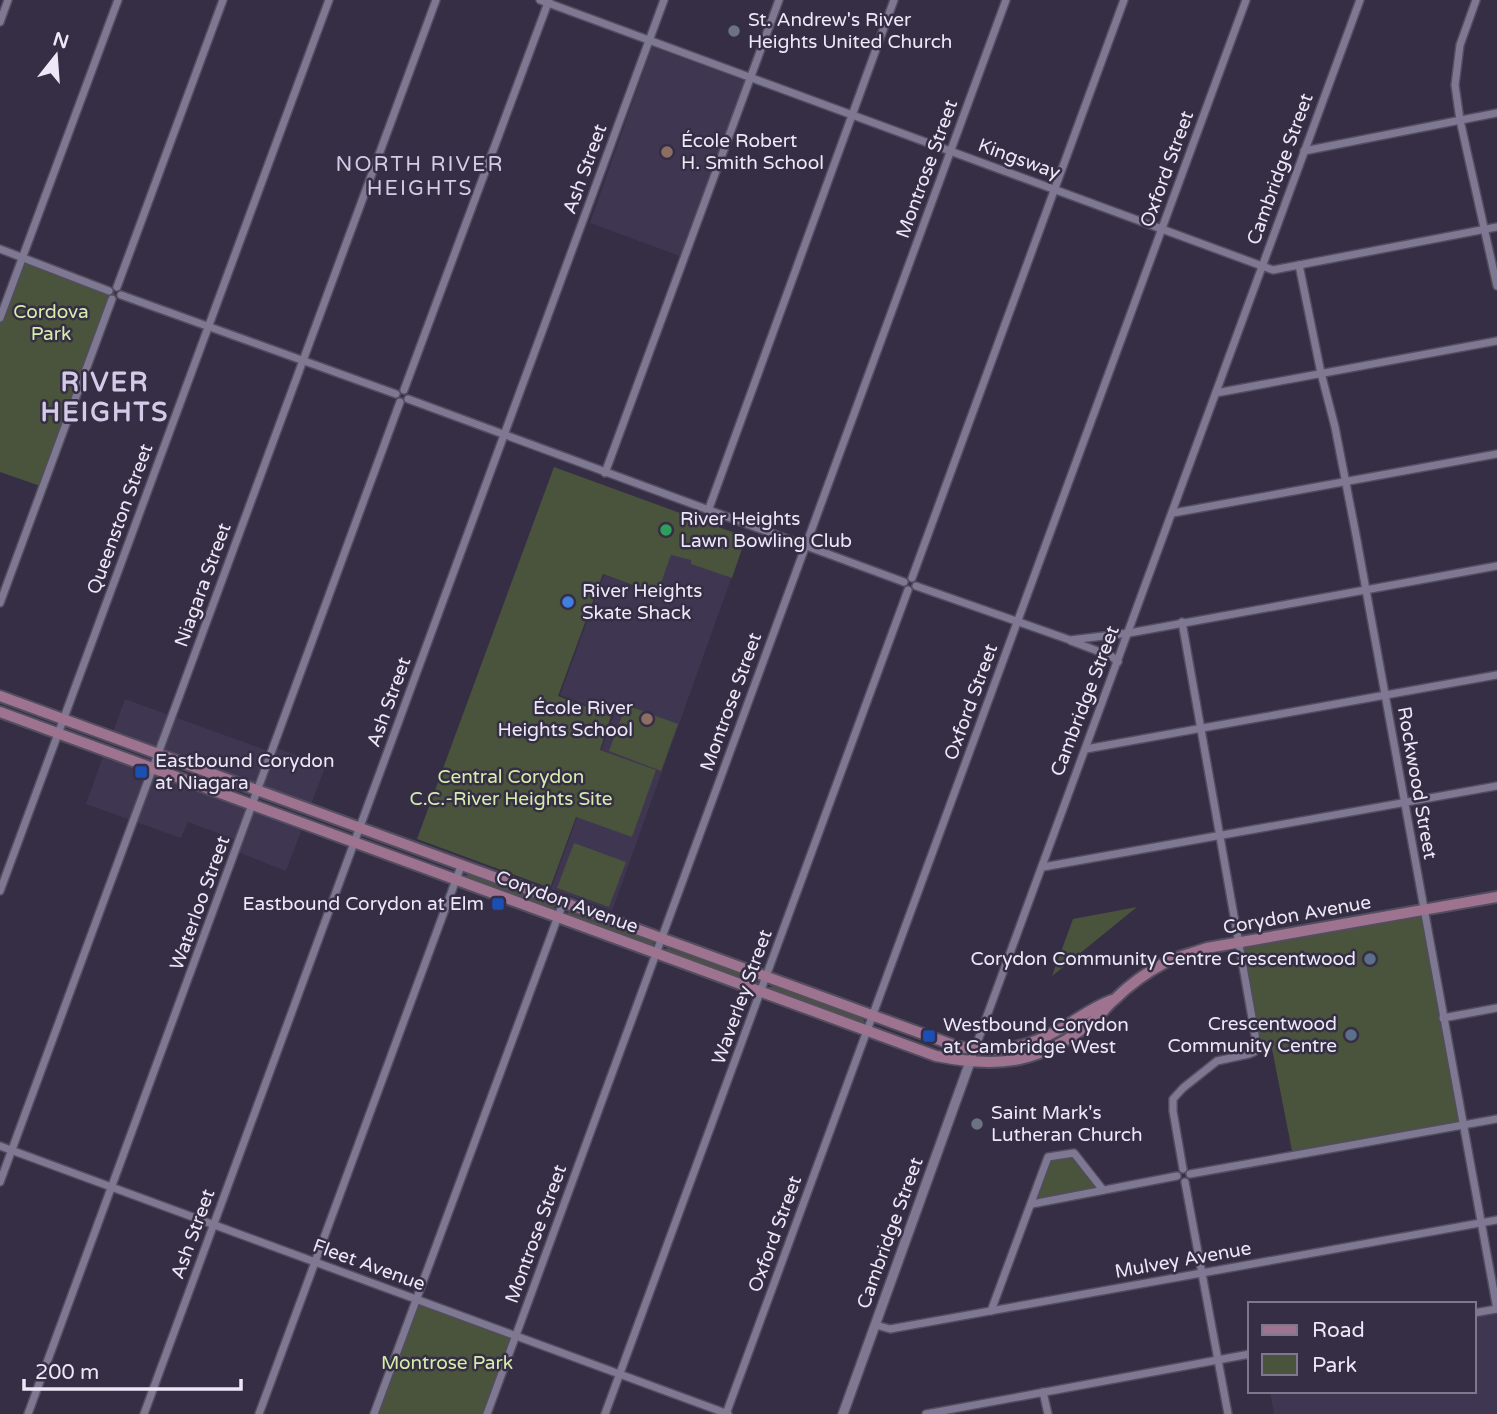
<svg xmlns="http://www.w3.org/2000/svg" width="1497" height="1414" viewBox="0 0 1497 1414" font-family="'Varela Round',sans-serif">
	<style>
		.built { fill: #3f3651 }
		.green { fill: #4a533c }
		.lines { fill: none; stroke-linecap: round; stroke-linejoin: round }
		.minor-casing { stroke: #524d5f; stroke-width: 10 }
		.tertiary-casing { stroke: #524d5f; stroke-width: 12 }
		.secondary-casing { stroke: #524d5f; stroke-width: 14 }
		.minor { stroke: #7f7892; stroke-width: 7 }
		.tertiary { stroke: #7f7892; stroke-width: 9 }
		.secondary { stroke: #9d7390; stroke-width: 10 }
		.worship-dot { fill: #6b7280; stroke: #352e44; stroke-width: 2.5 }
		.education-dot { fill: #8d6e63; stroke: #352e44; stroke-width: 2.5 }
		.leisure-dot { fill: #2e9e5b; stroke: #352e44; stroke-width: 2.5 }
		.shop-dot { fill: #3f7fe0; stroke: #352e44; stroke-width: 2.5 }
		.transit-dot { fill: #1a4fb4; stroke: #352e44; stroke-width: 2.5 }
		.service-dot { fill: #5c6f8a; stroke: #352e44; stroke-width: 2.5 }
		.labels { text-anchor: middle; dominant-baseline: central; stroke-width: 5; stroke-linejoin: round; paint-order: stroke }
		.poi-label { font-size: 19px; fill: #ece8f7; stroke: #352e44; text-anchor: start }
		.street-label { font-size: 19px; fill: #ece8f7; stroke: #352e44 }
		.park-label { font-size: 19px; fill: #d4edab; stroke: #352e44 }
		.neighbourhood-label { font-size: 21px; letter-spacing: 2px; fill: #d3cbe8; stroke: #352e44 }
		.district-label { font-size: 26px; font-weight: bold; letter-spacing: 2px; fill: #d3cbe8; stroke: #352e44 }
	</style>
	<rect width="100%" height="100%" fill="#352e44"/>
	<!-- built -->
	<g class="built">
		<path d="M652 47 745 81 680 256 590 223Z"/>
		<path d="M746 537 612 911 551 889 614 715 560 695 604 575 657 594 670 555Z"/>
		<path d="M125 699 271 752 273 747 326 765 309 810 111 737Z"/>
		<path d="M105 751 304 824 286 871 235 851 239 841 188 822 181 838 86 804Z"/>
		<path d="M1497 1309V1414H1274L1270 1391H1474V1313Z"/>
	</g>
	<!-- green -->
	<g class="green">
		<path d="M22 257 115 293 43 487 0 472V318Z"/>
		<path d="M554 467 746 537 732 578 691 564V560L671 555 657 594 603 574 558 696 611 716 600 750 656 770 632 837 576 817 550 888 417 839Z"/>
		<path d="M626 705 678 724 661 771 609 751Z"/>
		<path d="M574 843 626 862 609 907 557 888Z"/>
		<path d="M468 874 554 906 555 910 464 878Z"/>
		<path d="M1137 907 1052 976 1073 919Z"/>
		<path d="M1424 910 1463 1124 1293 1156 1272 1049H1256L1239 943Z"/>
		<path d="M568 912 653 942 654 946 566 916Z"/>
		<path d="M667 948 756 979 758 984 665 952Z"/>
		<path d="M773 986 863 1019 865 1023 863 1025 769 990 770 987Z"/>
		<path d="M1074 1153 1103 1190 1032 1204 1048 1157Z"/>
		<path d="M417 1299 516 1336 487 1414H374Z"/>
	</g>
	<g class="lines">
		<!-- minor casing -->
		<g class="minor-casing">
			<g id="minor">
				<path d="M540 0 1273 270 1497 227"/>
				<path d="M1476 0 1460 45 1455 85 1460 120 1497 286"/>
				<path d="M0 22 8 0"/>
				<path d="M1304 151 1497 113"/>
				<path d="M0 249 109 291"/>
				<path d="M1299 265 1321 373 1335 427 1356 535 1497 1309"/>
				<path d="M117 287 223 0"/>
				<path d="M121 295 396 394"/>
				<path d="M0 318 118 0"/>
				<path d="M404 390 549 0"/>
				<path d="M1216 393 1497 341"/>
				<path d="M408 399 904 582"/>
				<path d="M605 473 779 0"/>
				<path d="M708 511 894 0"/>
				<path d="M1173 513 1497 454"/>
				<path d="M912 578 1124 0"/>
				<path d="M916 586 1070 640 1129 633 1497 566"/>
				<path d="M0 603 112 299"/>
				<path d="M1182 622 1257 1046 1254 1052 1249 1054 1217 1061 1183 1088 1173 1099V1111L1183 1169"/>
				<path d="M1071 641 1111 656 1118 662"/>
				<path d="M1086 749 1497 675"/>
				<path d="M1043 867 1497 786"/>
				<path d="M0 891 329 0"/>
				<path d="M1443 1018 1497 1008"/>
				<path d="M970 1062 1360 0"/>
				<path d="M0 1146 728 1414"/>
				<path d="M1190 1174 1497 1119"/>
				<path d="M0 1182 436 0"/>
				<path d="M1185 1182 1228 1414"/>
				<path d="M1032 1204 1177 1176"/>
				<path d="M991 1311 1048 1157 1074 1153 1103 1190"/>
				<path d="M1474 1313 1497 1309"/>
				<path d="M876 1325 890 1329 1497 1220"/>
				<path d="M1043 1392 1048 1414"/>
				<path d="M28 1414 400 402"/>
				<path d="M144 1414 664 0"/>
				<path d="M259 1414 461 866"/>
				<path d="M374 1414 563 903"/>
				<path d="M487 1414 1006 0"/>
				<path d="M605 1414 908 590"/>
				<path d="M726 1414 1246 0"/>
				<path d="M926 1414 1250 1354"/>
			</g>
		</g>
		<!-- tertiary casing -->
		<g class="tertiary-casing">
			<path id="tertiary" d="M843 1414 970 1062"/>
		</g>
		<!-- secondary casing -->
		<g class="secondary-casing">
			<g id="secondary">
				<path d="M0 696 956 1046C994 1054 1026 1049 1060 1029 1080 1018 1089 1009 1112 1000"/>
				<path d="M0 712 936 1056C1001 1069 1043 1063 1095 1019 1102 1013 1107 1006 1114 1000 1128 986 1149 971 1166 962 1178 956 1194 953 1207 948L1497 897"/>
			</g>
		</g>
		<!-- minor -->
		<use href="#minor" class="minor"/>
		<!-- tertiary -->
		<use href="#tertiary" class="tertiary"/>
		<!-- secondary -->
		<use href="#secondary" class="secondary"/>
	</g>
	<!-- markers -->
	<g class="worship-dot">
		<circle cx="734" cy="31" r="7"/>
		<circle cx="977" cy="1124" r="7"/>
	</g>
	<g class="education-dot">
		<circle cx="667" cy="152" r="7"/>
		<circle cx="647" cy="719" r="7"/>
	</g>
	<circle class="leisure-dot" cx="666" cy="530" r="7"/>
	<circle class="shop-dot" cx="568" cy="602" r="7"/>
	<g class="transit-dot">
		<rect x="134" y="765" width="14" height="14" rx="3.5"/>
		<rect x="491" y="897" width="14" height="14" rx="3.5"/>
		<rect x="922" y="1029" width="14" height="14" rx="3.5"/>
	</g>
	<g class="service-dot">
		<circle cx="1370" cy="959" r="7"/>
		<circle cx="1351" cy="1035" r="7"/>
	</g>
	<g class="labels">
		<!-- poi labels -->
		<g class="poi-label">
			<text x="748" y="20">St. Andrew's River<tspan x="748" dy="22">Heights United Church</tspan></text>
			<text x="681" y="141">École Robert<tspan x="681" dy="22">H. Smith School</tspan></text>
			<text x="680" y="519">River Heights<tspan x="680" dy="22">Lawn Bowling Club</tspan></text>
			<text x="582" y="591">River Heights<tspan x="582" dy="22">Skate Shack</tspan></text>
			<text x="633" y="708" text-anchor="end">École River<tspan x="633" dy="22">Heights School</tspan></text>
			<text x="155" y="761">Eastbound Corydon<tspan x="155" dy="22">at Niagara</tspan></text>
			<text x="484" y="904" text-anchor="end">Eastbound Corydon at Elm</text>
			<text x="1356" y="959" text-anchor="end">Corydon Community Centre Crescentwood</text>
			<text x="1337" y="1024" text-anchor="end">Crescentwood<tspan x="1337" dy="22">Community Centre</tspan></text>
			<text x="943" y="1025">Westbound Corydon<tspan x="943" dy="22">at Cambridge West</tspan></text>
			<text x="991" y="1113">Saint Mark's<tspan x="991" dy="22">Lutheran Church</tspan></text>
		</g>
		<!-- street labels -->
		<g class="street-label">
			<text transform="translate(1019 159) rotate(20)">Kingsway</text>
			<text transform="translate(585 169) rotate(-70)">Ash Street</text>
			<text transform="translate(927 169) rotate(-70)">Montrose Street</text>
			<text transform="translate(1167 169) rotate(-70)">Oxford Street</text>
			<text transform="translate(1280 169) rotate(-70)">Cambridge Street</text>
			<text transform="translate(120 519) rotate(-70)">Queenston Street</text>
			<text transform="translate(203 585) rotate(-70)">Niagara Street</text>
			<text transform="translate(1085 701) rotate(-69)">Cambridge Street</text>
			<text transform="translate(389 702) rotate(-70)">Ash Street</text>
			<text transform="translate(731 702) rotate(-70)">Montrose Street</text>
			<text transform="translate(971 702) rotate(-70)">Oxford Street</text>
			<text transform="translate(1417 783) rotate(80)">Rockwood Street</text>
			<text transform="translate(567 902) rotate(20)">Corydon Avenue</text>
			<text transform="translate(200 903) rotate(-70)">Waterloo Street</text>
			<text transform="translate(1297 915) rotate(-10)">Corydon Avenue</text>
			<text transform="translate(742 997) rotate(-70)">Waverley Street</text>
			<text transform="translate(890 1233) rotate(-70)">Cambridge Street</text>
			<text transform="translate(193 1234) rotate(-70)">Ash Street</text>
			<text transform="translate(536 1234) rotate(-70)">Montrose Street</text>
			<text transform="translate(775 1234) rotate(-70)">Oxford Street</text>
			<text transform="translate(1183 1260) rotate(-10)">Mulvey Avenue</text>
			<text transform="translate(369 1265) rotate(20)">Fleet Avenue</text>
		</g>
		<!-- park labels -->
		<g class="park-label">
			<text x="51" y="312">Cordova<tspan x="51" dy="22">Park</tspan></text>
			<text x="511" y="777">Central Corydon<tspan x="511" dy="22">C.C.-River Heights Site</tspan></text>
			<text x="447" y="1363">Montrose Park</text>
		</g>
		<!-- neighbourhood labels -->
		<g class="neighbourhood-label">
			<text x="420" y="164">NORTH RIVER<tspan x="420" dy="24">HEIGHTS</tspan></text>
		</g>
		<!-- district labels -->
		<g class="district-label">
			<text x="105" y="382">RIVER<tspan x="105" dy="30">HEIGHTS</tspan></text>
		</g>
	</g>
	<!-- legend -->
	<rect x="1248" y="1302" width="228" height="91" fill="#352e44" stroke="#7e788c" stroke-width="2"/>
	<rect x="1262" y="1325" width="35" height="10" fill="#9d7390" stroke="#7e788c" stroke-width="2"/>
	<text x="1312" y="1337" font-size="21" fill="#ece8f7">Road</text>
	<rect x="1262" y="1354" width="35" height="21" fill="#4a533c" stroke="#7e788c" stroke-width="2"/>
	<text x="1312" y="1372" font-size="21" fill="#ece8f7">Park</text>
	<!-- north arrow -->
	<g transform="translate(56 56) rotate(17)" stroke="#352e44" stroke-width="5" paint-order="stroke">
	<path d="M0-5L12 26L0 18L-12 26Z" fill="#ece8f7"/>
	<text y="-10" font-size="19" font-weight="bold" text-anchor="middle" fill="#ece8f7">N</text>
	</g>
	<!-- scale -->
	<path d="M24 1379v10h217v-10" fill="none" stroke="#ece8f7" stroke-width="3.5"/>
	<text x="35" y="1379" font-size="21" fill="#ece8f7" stroke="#352e44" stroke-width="5" paint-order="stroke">200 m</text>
</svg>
